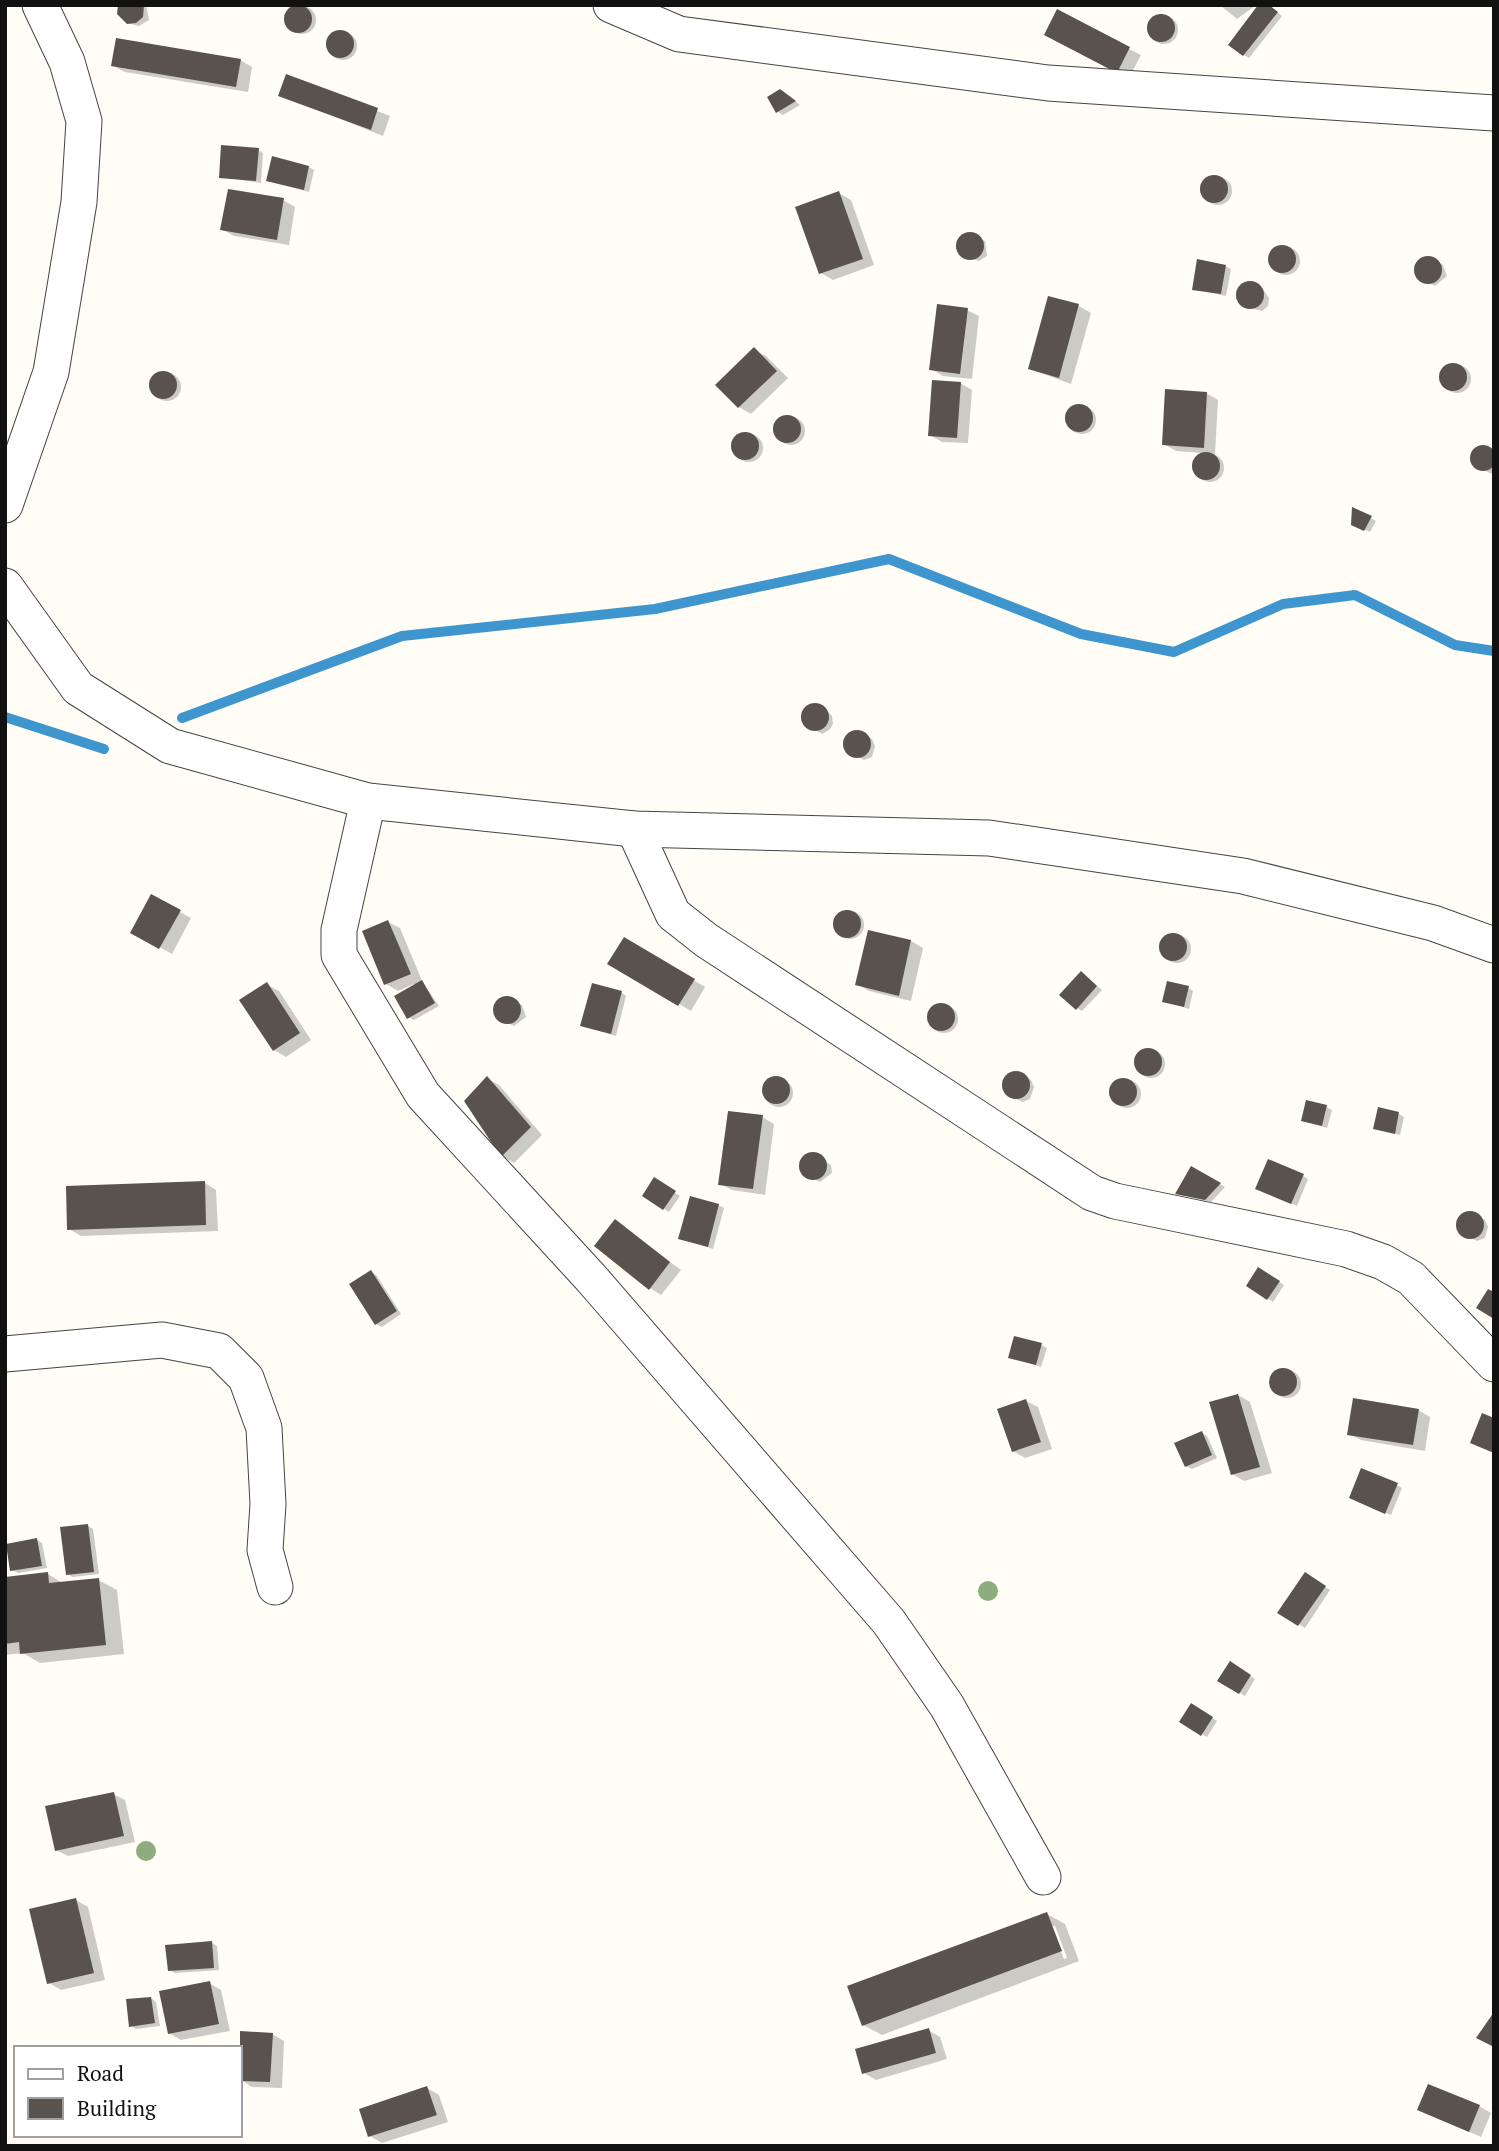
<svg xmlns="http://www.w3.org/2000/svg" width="1499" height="2151" viewBox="0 0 1499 2151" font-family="'PT Serif',serif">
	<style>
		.shadow { fill: #0003; fill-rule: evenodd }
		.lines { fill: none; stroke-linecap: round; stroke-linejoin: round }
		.stream { stroke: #3f96cf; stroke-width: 10 }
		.building { fill: #5a524d }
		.minor-casing { stroke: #444; stroke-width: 37 }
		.minor { stroke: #fff; stroke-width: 35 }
		.tree { fill: #8dad7f }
	</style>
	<rect width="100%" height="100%" fill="#fffdf5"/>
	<!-- shadow -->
	<g class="shadow">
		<path d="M121 5H146L149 20 139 26 131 24 124 20Z"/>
		<path d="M1220 5H1256L1237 19Z"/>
		<path d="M1268 5 1282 16 1249 58 1244 55Z"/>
		<circle cx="302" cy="20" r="14"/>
		<circle cx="1164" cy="30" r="14"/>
		<circle cx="343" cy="46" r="14"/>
		<path d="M1058 41 1129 49 1141 55 1129 78Z"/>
		<path d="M240 60 252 67 248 92 125 72 113 66Z"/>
		<path d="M287 76 390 116 383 136 280 95Z"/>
		<path d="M786 94 800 105 783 115 778 112Z"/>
		<path d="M258 150 263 153 261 183 220 177Z"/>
		<path d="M309 167 314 170 309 192 268 181Z"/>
		<circle cx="1218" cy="191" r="14"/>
		<path d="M839 193 851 200 874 265 833 280 821 273Z"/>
		<path d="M283 200 295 207 289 245 234 236 222 229Z"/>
		<path d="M967 234 985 241 987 256 979 261 963 256 957 245 960 238Z"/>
		<circle cx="1286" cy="261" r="14"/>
		<path d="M1429 258 1443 265 1447 276 1435 286 1418 277 1416 265 1422 259Z"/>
		<path d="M1225 266 1231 269 1226 296 1194 289Z"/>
		<path d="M1248 283 1262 288 1269 298 1268 306 1262 311 1243 306 1238 295 1241 288Z"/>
		<path d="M1049 298 1079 306 1091 313 1071 384 1030 369Z"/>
		<path d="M967 310 979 316 972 379 943 376 931 369Z"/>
		<path d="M754 350 766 356 788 378 751 414 739 407Z"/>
		<circle cx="1457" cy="379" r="14"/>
		<circle cx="167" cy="387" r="14"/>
		<path d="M960 383 972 390 968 443 942 442 930 435Z"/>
		<path d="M1206 393 1218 400 1215 454 1176 451 1164 444Z"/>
		<circle cx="1082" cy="420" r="14"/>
		<circle cx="791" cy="431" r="14"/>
		<circle cx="749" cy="448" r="14"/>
		<path d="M1486 446 1494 450 1492 474 1475 466 1473 453 1478 448Z"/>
		<circle cx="1210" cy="468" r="14"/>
		<path d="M1354 509 1376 521 1370 532 1359 527Z"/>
		<path d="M821 706 832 716 833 724 829 730 822 734 805 724 803 713 808 707Z"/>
		<path d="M858 732 872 739 875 746 872 757 864 760 847 751 845 739 850 733Z"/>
		<path d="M152 897 191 918 172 954 132 932Z"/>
		<circle cx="850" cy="925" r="14"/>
		<path d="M388 922 400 928 423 983 439 1006 414 1020 408 1017 414 984 398 991 386 984Z"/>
		<path d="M869 932 911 941 923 948 911 1001 869 991 857 984Z"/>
		<circle cx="1177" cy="949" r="14"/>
		<path d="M625 939 705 987 691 1011 610 964Z"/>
		<path d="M1081 973 1102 990 1082 1011 1077 1008Z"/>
		<path d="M267 985 279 991 311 1040 286 1057 274 1050Z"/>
		<path d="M1188 988 1193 991 1189 1009 1164 1001Z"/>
		<path d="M621 992 626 996 616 1036 582 1026Z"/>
		<path d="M508 998 522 1005 526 1017 514 1026 497 1017 495 1005 500 999Z"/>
		<circle cx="944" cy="1019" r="14"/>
		<circle cx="1151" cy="1064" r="14"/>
		<path d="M1017 1073 1031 1080 1034 1087 1030 1099 1023 1102 1009 1096 1004 1085 1006 1077Z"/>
		<path d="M488 1079 499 1085 542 1135 514 1163 502 1156Z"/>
		<circle cx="779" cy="1093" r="14"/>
		<circle cx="1127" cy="1094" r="14"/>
		<path d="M1326 1107 1332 1110 1327 1128 1303 1121Z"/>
		<path d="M1399 1114 1404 1117 1400 1135 1375 1128Z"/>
		<path d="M762 1117 774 1124 765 1195 732 1190 720 1184Z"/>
		<path d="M814 1154 831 1165 832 1173 820 1182 803 1174 801 1162 806 1156Z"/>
		<path d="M1192 1168 1225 1187 1211 1202 1177 1194Z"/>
		<path d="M1303 1176 1308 1179 1297 1206 1262 1191Z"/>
		<path d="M655 1180 680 1196 669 1212 644 1195Z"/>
		<path d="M205 1183 216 1190 218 1231 81 1236 69 1229Z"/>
		<path d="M718 1205 724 1208 713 1249 680 1238Z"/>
		<path d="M1471 1213 1485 1220 1488 1227 1485 1238 1477 1241 1460 1233 1458 1221 1463 1215Z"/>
		<path d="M615 1221 681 1270 661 1295 650 1288Z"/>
		<path d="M1259 1270 1284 1285 1273 1302 1248 1285Z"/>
		<path d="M371 1272 377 1276 401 1314 382 1327 376 1324Z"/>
		<path d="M1041 1345 1047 1348 1041 1367 1010 1357Z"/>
		<circle cx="1287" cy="1384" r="14"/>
		<path d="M1238 1395 1250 1402 1272 1473 1244 1481 1232 1474Z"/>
		<path d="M1026 1401 1038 1407 1052 1449 1025 1458 1013 1451Z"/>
		<path d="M1418 1410 1430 1417 1425 1451 1361 1440 1349 1434Z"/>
		<path d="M1202 1433 1207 1436 1217 1458 1192 1469 1186 1466Z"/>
		<path d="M1397 1485 1402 1488 1391 1515 1356 1501Z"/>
		<path d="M88 1526 93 1529 99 1574 73 1577 67 1574Z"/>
		<path d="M37 1540 42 1543 47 1568 18 1573 12 1570Z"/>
		<path d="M48 1574 64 1584 98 1580 117 1590 124 1654 40 1663 23 1653 5 1655V1578Z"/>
		<path d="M1306 1574 1330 1590 1305 1628 1280 1612Z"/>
		<path d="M1231 1664 1255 1679 1245 1696 1220 1680Z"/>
		<path d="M1192 1705 1217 1721 1207 1737 1181 1722Z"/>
		<path d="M113 1794 125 1800 135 1842 68 1856 56 1850Z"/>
		<path d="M76 1900 88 1907 105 1980 61 1990 49 1983Z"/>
		<path d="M1047 1914 1065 1924 1079 1961 882 2035 863 2025ZM1051 1926H1055L1067 1958 1064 1959Z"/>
		<path d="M212 1943 217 1946 219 1970 175 1973 169 1970Z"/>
		<path d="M209 1983 221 1990 230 2031 181 2040 169 2033Z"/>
		<path d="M151 1998 156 2002 160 2026 136 2029 131 2026Z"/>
		<path d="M928 2030 940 2037 947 2059 876 2080 864 2073Z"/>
		<path d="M272 2034 284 2041 282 2088 252 2087 241 2080Z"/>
		<path d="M427 2088 439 2095 448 2122 382 2143 370 2136Z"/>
		<path d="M1479 2106 1491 2113 1481 2137 1420 2110Z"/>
	</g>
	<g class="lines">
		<!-- stream -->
		<g class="stream">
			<path d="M5 717 104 749"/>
			<path d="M182 718 402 636 655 609 889 559 1081 634 1174 652 1283 604 1355 595 1455 645 1494 651"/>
		</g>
	</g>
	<!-- building -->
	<g class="building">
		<path d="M118 5H144L143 17 136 23 127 24 117 14Z"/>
		<path d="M1258 5H1269L1278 12 1243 56 1228 45Z"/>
		<circle cx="298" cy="19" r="14"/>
		<path d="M1057 9 1130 47 1117 73 1044 35Z"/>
		<circle cx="1161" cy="28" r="14"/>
		<circle cx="340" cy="44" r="14"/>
		<path d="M116 38 241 59 236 87 111 66Z"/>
		<path d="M286 74 378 108 371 130 278 96Z"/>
		<path d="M780 89 796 101 776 113 767 97Z"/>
		<path d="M221 145 259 148 256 181 219 178Z"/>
		<path d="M272 156 309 166 304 190 266 181Z"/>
		<circle cx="1214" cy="189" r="14"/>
		<path d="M228 189 284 198 277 240 220 230Z"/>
		<path d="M839 191 863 259 819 274 795 207Z"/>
		<circle cx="970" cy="246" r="14"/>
		<circle cx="1282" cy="259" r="14"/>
		<circle cx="1428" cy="270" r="14"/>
		<path d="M1197 259 1226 265 1221 294 1192 290Z"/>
		<circle cx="1250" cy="295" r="14"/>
		<path d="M1048 296 1079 304 1059 378 1028 369Z"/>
		<path d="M937 304 968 308 960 374 929 370Z"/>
		<path d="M754 347 777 371 738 408 715 385Z"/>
		<circle cx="1453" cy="377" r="14"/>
		<circle cx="163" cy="385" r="14"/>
		<path d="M932 380 961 382 957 438 928 436Z"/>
		<path d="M1165 389 1207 392 1204 448 1162 445Z"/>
		<circle cx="1079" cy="418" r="14"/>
		<circle cx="787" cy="429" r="14"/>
		<circle cx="745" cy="446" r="14"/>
		<circle cx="1483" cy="458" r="13"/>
		<circle cx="1206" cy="466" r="14"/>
		<path d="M1352 507 1372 516 1364 531 1351 525Z"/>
		<circle cx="815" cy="717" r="14"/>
		<circle cx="857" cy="744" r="14"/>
		<path d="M151 894 181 910 159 949 130 933Z"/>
		<circle cx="847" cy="924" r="14"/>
		<path d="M388 920 411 974 384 985 362 931Z"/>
		<path d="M868 930 911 940 899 996 855 985Z"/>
		<circle cx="1173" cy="947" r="14"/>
		<path d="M624 937 695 979 678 1006 607 964Z"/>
		<path d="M1081 971 1097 986 1076 1010 1059 995Z"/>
		<path d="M422 980 435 1003 407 1019 394 996Z"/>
		<path d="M1167 981 1189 986 1184 1007 1162 1002Z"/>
		<path d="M267 982 300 1033 273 1051 239 1000Z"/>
		<path d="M592 983 622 991 611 1034 580 1026Z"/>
		<circle cx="507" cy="1010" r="14"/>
		<circle cx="941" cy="1017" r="14"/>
		<circle cx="1148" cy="1062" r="14"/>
		<circle cx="1016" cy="1085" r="14"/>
		<circle cx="776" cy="1090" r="14"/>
		<path d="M487 1076 531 1127 501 1157 464 1101Z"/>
		<circle cx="1123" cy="1092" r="14"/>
		<path d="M1306 1100 1327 1105 1322 1126 1301 1121Z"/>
		<path d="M1378 1107 1399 1112 1395 1134 1373 1129Z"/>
		<path d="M728 1111 763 1115 753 1189 718 1185Z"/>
		<circle cx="813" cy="1166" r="14"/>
		<path d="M1268 1159 1304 1174 1291 1204 1255 1189Z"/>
		<path d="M1191 1166 1221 1183 1205 1200 1175 1194Z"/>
		<path d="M654 1177 676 1191 663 1210 642 1196Z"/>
		<path d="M205 1181 206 1225 67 1230 66 1186Z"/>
		<path d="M690 1196 719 1204 708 1247 678 1239Z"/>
		<circle cx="1470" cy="1225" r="14"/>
		<path d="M615 1219 670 1262 649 1290 594 1246Z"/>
		<path d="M1258 1267 1280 1281 1267 1300 1246 1286Z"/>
		<path d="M371 1270 397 1311 375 1325 349 1284Z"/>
		<path d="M1488 1289 1494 1292V1319L1476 1308Z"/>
		<path d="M1014 1336 1042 1343 1036 1365 1008 1358Z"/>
		<circle cx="1283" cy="1382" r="14"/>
		<path d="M1238 1394 1260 1467 1231 1475 1209 1402Z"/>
		<path d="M1353 1398 1419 1409 1413 1445 1347 1435Z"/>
		<path d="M1026 1399 1041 1442 1012 1452 997 1409Z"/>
		<path d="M1482 1413 1494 1418V1453L1470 1443Z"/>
		<path d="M1202 1431 1212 1455 1185 1467 1174 1443Z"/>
		<path d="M1361 1468 1398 1483 1385 1514 1349 1498Z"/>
		<path d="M88 1524 94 1572 66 1575 60 1527Z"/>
		<path d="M37 1538 42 1566 10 1571 6 1544Z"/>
		<path d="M48 1572 49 1583 99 1578 106 1645 20 1654 19 1642 5 1644V1577Z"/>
		<path d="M1305 1572 1326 1586 1298 1626 1277 1613Z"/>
		<path d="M1230 1661 1251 1675 1239 1694 1217 1681Z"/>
		<path d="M1191 1703 1213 1717 1201 1736 1179 1722Z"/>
		<path d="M114 1792 124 1836 55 1851 45 1806Z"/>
		<path d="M76 1898 94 1973 47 1984 29 1909Z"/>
		<path d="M1047 1912 1062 1951 862 2026 847 1986Z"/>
		<path d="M212 1941 214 1968 168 1971 165 1945Z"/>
		<path d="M210 1981 219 2024 168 2034 159 1991Z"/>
		<path d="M151 1997 155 2023 129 2027 126 1999Z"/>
		<path d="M1494 2012V2047L1476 2038Z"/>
		<path d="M929 2028 936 2053 862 2074 855 2049Z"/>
		<path d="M240 2031 273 2033 270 2082 240 2081Z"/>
		<path d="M1428 2084 1480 2105 1469 2132 1417 2110Z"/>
		<path d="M427 2086 437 2115 368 2137 359 2109Z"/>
	</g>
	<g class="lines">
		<!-- minor casing -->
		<g class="minor-casing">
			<g id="minor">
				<path d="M611 5 679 34 1048 83 1494 113"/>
				<path d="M5 505 51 372 79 202 84 121 67 62 40 5"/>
				<path d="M5 586 78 688 170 746 368 801 634 829 989 838 1243 876 1433 923 1494 945"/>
				<path d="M368 801 339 930V955L423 1095 591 1278 889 1622 947 1706 1043 1877"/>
				<path d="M634 829 673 914 706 940 1092 1193 1115 1201 1346 1249 1383 1262 1411 1278 1494 1364"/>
				<path d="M5 1354 162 1340 219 1351 246 1378 264 1428 268 1504 265 1550 275 1587"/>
			</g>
		</g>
		<!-- minor -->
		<use href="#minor" class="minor"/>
	</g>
	<!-- trees -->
	<g class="tree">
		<circle cx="988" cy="1591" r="10"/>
		<circle cx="146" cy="1851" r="10"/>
	</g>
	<!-- border -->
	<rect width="1499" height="2151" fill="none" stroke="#111111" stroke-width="14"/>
	<!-- legend -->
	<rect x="14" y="2046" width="228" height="91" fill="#ffffff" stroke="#a0a0a0" stroke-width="2"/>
	<rect x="28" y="2069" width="35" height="10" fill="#ffffff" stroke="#a0a0a0" stroke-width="2"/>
	<text x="77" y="2081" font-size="21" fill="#111111">Road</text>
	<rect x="28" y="2098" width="35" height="21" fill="#5a524d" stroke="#a0a0a0" stroke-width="2"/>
	<text x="77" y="2116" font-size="21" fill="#111111">Building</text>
</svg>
